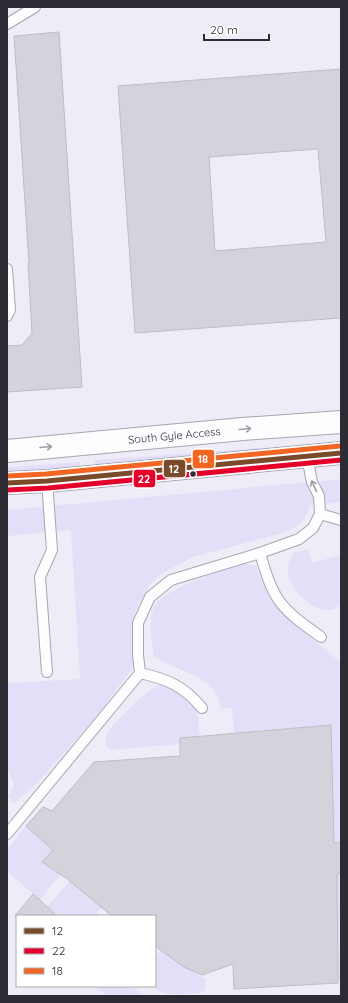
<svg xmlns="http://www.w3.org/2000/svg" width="348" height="1003" viewBox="0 0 348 1003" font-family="Quicksand,sans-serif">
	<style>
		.green { fill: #e5def9 }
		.building { fill: #d4d2db; stroke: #bebcc5; fill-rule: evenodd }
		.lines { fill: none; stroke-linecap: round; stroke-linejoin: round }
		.lane-casing { stroke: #a8a5ae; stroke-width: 12 }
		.secondary-casing { stroke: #a8a5ae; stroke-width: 24 }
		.lane { stroke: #fdfcfe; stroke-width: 10 }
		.secondary { stroke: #fdfcfe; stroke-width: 22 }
		.bus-1-casing { stroke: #fff; stroke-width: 8 }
		.bus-2-casing { stroke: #fff; stroke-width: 8 }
		.bus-3-casing { stroke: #fff; stroke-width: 8 }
		.bus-1 { stroke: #7a4b2a; stroke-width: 5 }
		.bus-2 { stroke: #e4002b; stroke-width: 5 }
		.bus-3 { stroke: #f26522; stroke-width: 5 }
		.oneway { stroke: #9f9ea3 }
		.bus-dot { fill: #2d2b34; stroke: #fff; stroke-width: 1.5 }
		.labels { text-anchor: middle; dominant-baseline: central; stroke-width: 3; stroke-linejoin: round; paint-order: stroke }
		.street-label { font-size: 11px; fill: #2d2b34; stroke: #fff }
		.line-badge { stroke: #fff; stroke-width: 1.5 }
		.badge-label { font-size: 11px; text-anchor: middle; font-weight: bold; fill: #fff }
	</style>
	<rect width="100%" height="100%" fill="#efecf7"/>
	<!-- green -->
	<g class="green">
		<path d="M275 447 276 453 95 466V460Z"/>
		<path d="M80 462V467L7 473V467Z"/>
		<path d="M341 479V502L310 505C307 520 296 528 283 533L193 557 164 572 151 583 138 605 134 617 135 656 132 669 96 717 63 754 40 780 14 804 8 797C15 788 15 779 7 770V683L80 679 71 530 7 536V510Z"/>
		<path d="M308 549 312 563 341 555V604L333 610C327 610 320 610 315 607 301 599 284 581 288 564 289 561 292 557 294 553Z"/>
		<path d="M247 564 256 566 270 598 282 614 341 663V843H334L331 725 234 733 232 708 221 709C217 674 177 673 154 656 151 643 147 613 157 602 170 588 228 567 247 564Z"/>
		<path d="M158 685 180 687 197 709 200 736 180 744 111 750C107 747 104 742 106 737 110 725 146 691 158 685Z"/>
		<path d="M26 826 53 850 61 874 40 900 7 871V849Z"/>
		<path d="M341 873V982L338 983 337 874Z"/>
		<path d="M70 881 102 908 97 912 99 916H57L47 907Z"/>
		<path d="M161 950 184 967 206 979 205 990C199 995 195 993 187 994 173 995 164 995 151 986H155V957Z"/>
		<path d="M94 986H133L142 996H107Z"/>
	</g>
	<!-- building -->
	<g class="building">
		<path d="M59 32 82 387 7 392V346L22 345 32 333 28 263H29L14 36Z"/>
		<path d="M341 69V318L135 333 118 86ZM318 149 326 242 215 251 209 157Z"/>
		<path d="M331 725 334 843H341V873L337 874 338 983 234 989 233 964 202 975 184 967 155 946V916H112L66 878 42 862 53 850 26 826 43 807 52 811 94 762 180 756V738Z"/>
		<path d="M33 894 40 900 57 916H15Z"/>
	</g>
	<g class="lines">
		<!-- lane casing -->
		<g class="lane-casing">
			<g id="lane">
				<path d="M7 24 35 7"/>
				<path d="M7 269 10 310 7 316"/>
				<path d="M47 481 52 550 40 577 47 672"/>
				<path d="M320 514 341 520"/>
				<path d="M260 553C274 603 281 608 321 637"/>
				<path d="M140 673C167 679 184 686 202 708"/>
				<path d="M7 834 140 673 138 655V623L150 597 171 580 260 553 299 539 313 528 320 514 319 496 312 482 307 457"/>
			</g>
		</g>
		<!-- secondary casing -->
		<g class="secondary-casing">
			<g id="secondary">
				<path id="s1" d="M7 451 243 429 341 422"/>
				<path d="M7 483 47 481 341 453"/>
			</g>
		</g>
		<!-- lane -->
		<use href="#lane" class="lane"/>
		<!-- secondary -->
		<use href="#secondary" class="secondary"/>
		<!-- bus-1 casing -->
		<g class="bus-1-casing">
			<path id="bus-1" d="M7 483 47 481 341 453"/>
		</g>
		<!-- bus-2 casing -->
		<g class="bus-2-casing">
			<path id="bus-2" d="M7 490 48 488 341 460"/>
		</g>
		<!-- bus-3 casing -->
		<g class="bus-3-casing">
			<path id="bus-3" d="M7 476 46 474 340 446"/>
		</g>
		<!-- bus-1 -->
		<use href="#bus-1" class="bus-1"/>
		<!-- bus-2 -->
		<use href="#bus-2" class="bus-2"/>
		<!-- bus-3 -->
		<use href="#bus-3" class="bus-3"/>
	</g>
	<!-- one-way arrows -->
	<defs><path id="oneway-shaft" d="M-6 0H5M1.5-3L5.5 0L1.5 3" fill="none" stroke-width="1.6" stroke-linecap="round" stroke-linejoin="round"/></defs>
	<g class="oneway">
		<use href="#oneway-shaft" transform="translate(245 429) rotate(-5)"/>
		<use href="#oneway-shaft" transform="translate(46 447) rotate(-5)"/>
		<use href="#oneway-shaft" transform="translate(314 486) rotate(-114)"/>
	</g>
	<!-- markers -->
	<circle class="bus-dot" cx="193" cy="474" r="3.5"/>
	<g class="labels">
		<!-- street labels -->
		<g class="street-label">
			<text stroke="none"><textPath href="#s1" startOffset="168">South Gyle Access</textPath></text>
		</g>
	</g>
	<g class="line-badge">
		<rect x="192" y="449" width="23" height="20" rx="4" fill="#f26522"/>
		<rect x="163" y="459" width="23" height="19" rx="4" fill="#7a4b2a"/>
		<rect x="133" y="469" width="23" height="19" rx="4" fill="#e4002b"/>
	</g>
	<g class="badge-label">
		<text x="203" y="463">18</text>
		<text x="174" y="473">12</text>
		<text x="144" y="483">22</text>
	</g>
	<!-- border -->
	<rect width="348" height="1003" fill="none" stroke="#2d2b34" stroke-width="16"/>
	<!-- legend -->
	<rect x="16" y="915" width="140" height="72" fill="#ffffff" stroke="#abaaae"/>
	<rect x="24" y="928" width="20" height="6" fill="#7a4b2a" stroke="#abaaae"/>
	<text x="52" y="935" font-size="12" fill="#2d2b34">12</text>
	<rect x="24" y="948" width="20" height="6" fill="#e4002b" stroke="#abaaae"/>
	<text x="52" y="955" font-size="12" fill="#2d2b34">22</text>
	<rect x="24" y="968" width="20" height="6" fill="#f26522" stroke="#abaaae"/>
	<text x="52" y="975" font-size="12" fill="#2d2b34">18</text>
	<!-- scale -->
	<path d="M204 34v6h65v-6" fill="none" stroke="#2d2b34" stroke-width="2"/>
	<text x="210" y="34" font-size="12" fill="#2d2b34" stroke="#ffffff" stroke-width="3" paint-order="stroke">20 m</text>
</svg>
